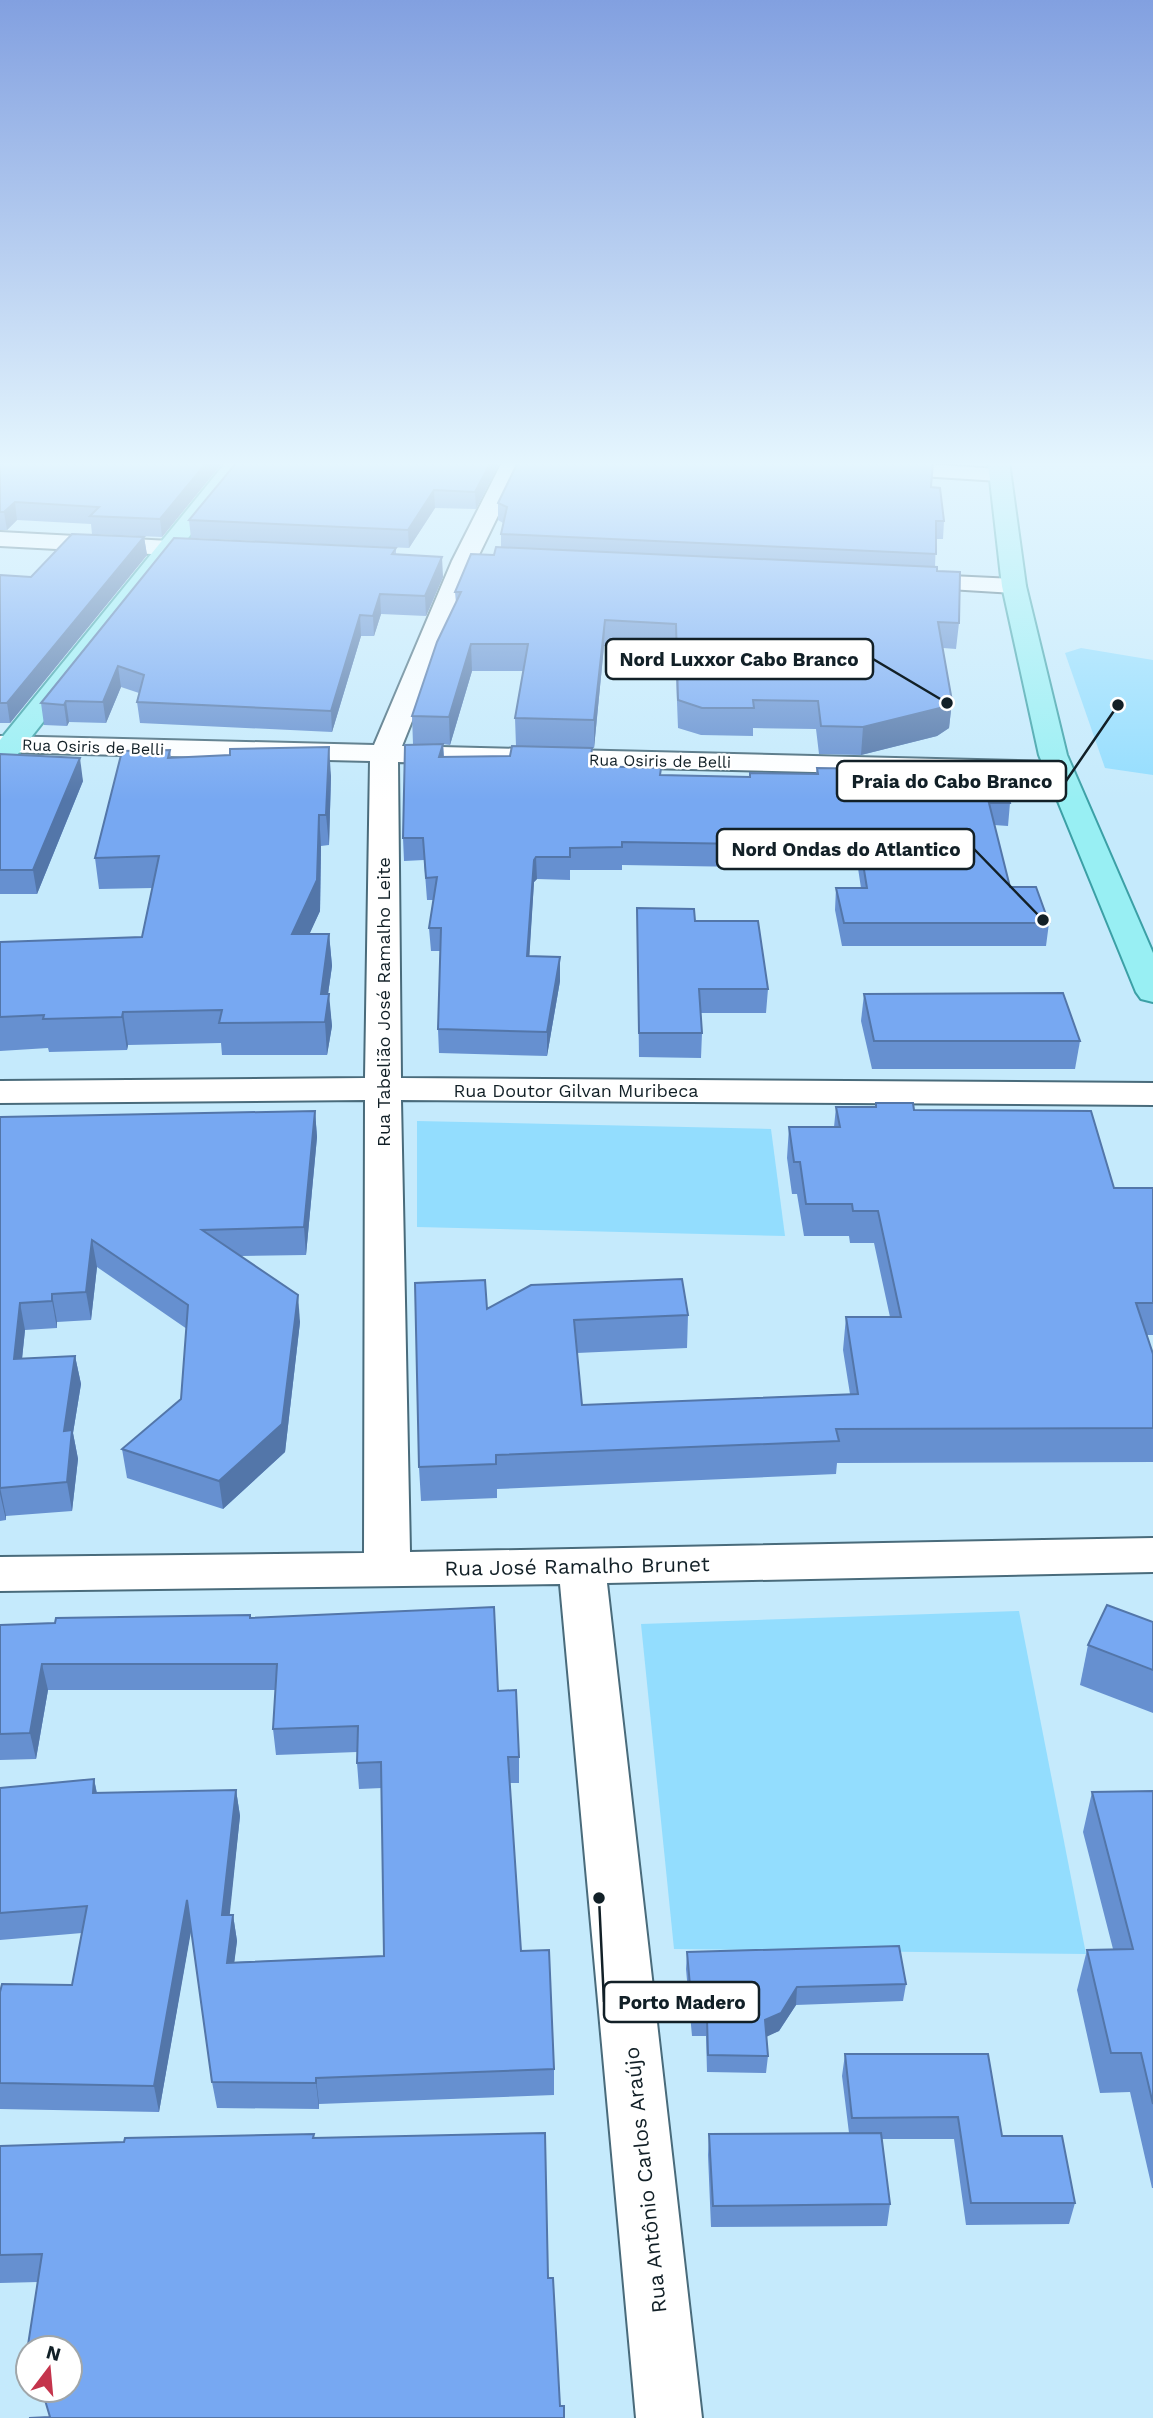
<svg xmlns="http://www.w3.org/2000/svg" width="1153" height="2418" viewBox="0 0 1153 2418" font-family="'Work Sans',sans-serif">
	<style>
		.green { fill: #93ddfe }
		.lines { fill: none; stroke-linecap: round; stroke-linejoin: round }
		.minor-casing { stroke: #496b7b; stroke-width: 4 }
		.major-casing { stroke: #3ca0a6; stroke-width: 4 }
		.minor { fill: #fff; fill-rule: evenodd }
		.major { fill: #98eff3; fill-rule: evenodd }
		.wall { fill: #6690d0; fill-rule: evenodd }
		.shaded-wall { fill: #5376a9 }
		.building { fill: #77a8f2; stroke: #5376a9; stroke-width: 2 }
		.labels { text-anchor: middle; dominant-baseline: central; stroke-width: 5; stroke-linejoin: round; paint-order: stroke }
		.far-street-label { font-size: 16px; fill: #122027; stroke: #fff }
		.street-label { font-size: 18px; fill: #122027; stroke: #fff }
		.near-street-label { font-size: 21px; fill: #122027; stroke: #fff }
		.leader { fill: none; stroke: #122027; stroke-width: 2.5 }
		.callout-dot { fill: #122027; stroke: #fff; stroke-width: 2.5 }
		.callout { fill: #fff; stroke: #122027; stroke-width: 2.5 }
		.callout-label { font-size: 19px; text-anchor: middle; font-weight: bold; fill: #122027 }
	</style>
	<rect width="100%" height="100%" fill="#c5eafc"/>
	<!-- green -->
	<g class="green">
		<path d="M1081 648 1153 660V775L1105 768 1065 653Z"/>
		<path d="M417 1121 771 1129 785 1236 417 1227Z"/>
		<path d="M1019 1611 1086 1954 674 1949 641 1624Z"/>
	</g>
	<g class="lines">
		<!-- minor casing -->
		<g class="minor-casing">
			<g id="minor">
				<path d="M502 462H524L476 561 402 746 1058 762 1068 764 1072 770 1068 776 1058 778 398 762 401 1078 1153 1083V1105L401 1100 410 1552 1153 1538V1572L607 1583 702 2418H636L560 1584 0 1591V1557L364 1553 365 1100 0 1103V1081L365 1078 370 761 0 752V736L374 745 452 561Z"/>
				<path d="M784 462H892L999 469 1007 470 1010 475 1007 480 999 481 795 468 788 466Z"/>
				<path d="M0 532 208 543 216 545 220 550 216 555 208 557 0 546Z"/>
				<path d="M908 574 1014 579 1022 581 1026 586 1022 591 1014 593 900 586 896 581 900 576Z"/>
			</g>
		</g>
		<!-- major casing -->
		<g class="major-casing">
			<g id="major">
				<path d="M226 462H248L10 764 0 766V740Z"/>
				<path d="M988 462H1009L1026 586 1067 755 1153 953V1002L1141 999 1136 992 1039 755 1002 586Z"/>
			</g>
		</g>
		<!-- minor -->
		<use href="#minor" class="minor"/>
		<!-- major -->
		<use href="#major" class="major"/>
	</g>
	<!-- wall -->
	<g class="wall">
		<path d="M0 462H223L162 537 92 534 91 524 17 520 7 530H0Z"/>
		<path d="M500 462 476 509 435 508 409 548 191 538 189 520Z"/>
		<path d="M931 487 944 521 943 539H936L935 567 959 623 956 649 943 648 952 701 949 728 937 736 861 755 819 754 816 729 753 728V736L701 735 678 728 675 650 604 646 594 748H592V766L660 775 750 777 816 774 817 768 1010 803 1008 826 994 825 1010 887 1049 923 1046 946H842L835 910 836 888H861L856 855 744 853V867L622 865V870H570V880L537 879 534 882 529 956 560 957V981L547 1056 439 1053 438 1029 440 951H431L429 928 433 900H427L424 860 404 861 403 838 443 744H413L412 716 456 603 455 592 501 547V534L503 523 498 520V503ZM472 671H523L515 718 516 746 510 756 444 757 443 744 450 745Z"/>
		<path d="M144 537 147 555 10 723H0V575L31 577Z"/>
		<path d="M174 538 396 548V554L443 577 426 616 381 614 374 636H361L332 732 140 723 137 702 139 693 121 687 106 723 69 722 67 726 44 725 41 703Z"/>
		<path d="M170 750 171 758 331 776 329 845 321 846 320 911 309 934H329L332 966 328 994 332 1026 327 1055H222L221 1043 128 1045 127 1050 49 1052 48 1048 0 1051V942L142 937 153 888 99 889 95 858Z"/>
		<path d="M0 755 83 781 37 894H0Z"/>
		<path d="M637 908 695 921 768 989 766 1013H701L702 1033 701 1058 639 1057Z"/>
		<path d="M864 994 1080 1041 1075 1069H872L861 1021Z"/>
		<path d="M876 1103 914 1110 1114 1188H1153V1335H1147L1153 1354V1462L837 1463 836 1474 497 1489V1498L421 1501 419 1467 487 1309 688 1315 687 1348 577 1353 582 1405 850 1394 843 1350 846 1317H890L874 1243H850L849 1236H804L797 1194H792L787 1158 789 1127H834L836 1107H875Z"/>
		<path d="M315 1111 317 1137 306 1255 241 1256 300 1322 285 1452 223 1509 127 1478 122 1449 181 1399 187 1329 97 1267 91 1320 57 1322V1328L25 1330 22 1359 75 1356 81 1384 73 1433 78 1459 72 1511 6 1516V1520L0 1521V1117Z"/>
		<path d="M250 1615 251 1618 498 1691 519 1757V1783H510L521 1951 554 2069V2095L319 2104V2109L217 2108 212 2082 191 1929 159 2112 0 2109V1992L72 1985 82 1933 0 1940V1788L94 1779 97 1793 236 1790 240 1816 229 1915H233L237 1941 234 1962 384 1956 382 1788 359 1789 357 1763V1752L276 1755 273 1729 276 1690H48L36 1759 0 1760V1625Z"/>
		<path d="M1153 1622V1713L1080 1685 1088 1645Z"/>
		<path d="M1153 1791V2188H1152L1130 2092 1100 2093 1077 1990 1087 1950 1113 1949 1083 1832 1092 1792Z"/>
		<path d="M687 1952 906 1984 903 2001 796 2005 779 2031 766 2036 768 2056 766 2073 707 2072 706 2036H692L686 1969Z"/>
		<path d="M845 2054 1002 2136 1075 2203 1069 2224 966 2225 954 2139H881L890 2204 887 2226 711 2227 708 2155 709 2134 849 2133 842 2076Z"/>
		<path d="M124 2142 50 2417 38 2282 0 2283V2146Z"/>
	</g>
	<!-- shaded-wall -->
	<g class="shaded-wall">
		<path d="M207 462H223L162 537 160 519Z"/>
		<path d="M491 462H500L476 509 475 492Z"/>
		<path d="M434 490 435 508 409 548 408 530Z"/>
		<path d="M15 502 17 520 7 530 4 512Z"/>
		<path d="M144 537 147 555 10 723 7 703Z"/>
		<path d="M442 557 443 577 426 616 425 596Z"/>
		<path d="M380 594 381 614 374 636 373 616Z"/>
		<path d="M360 615 361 636 332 732 331 711Z"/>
		<path d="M605 620 604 646 594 748V720Z"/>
		<path d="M471 644 472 671 450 745 449 717Z"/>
		<path d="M118 666 121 687 106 723 103 702Z"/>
		<path d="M66 701 69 722 67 726 64 705Z"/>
		<path d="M952 701 949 728 937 736 861 755 863 727Z"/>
		<path d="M443 744 444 766 439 757Z"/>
		<path d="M329 747 331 776 329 845 326 815Z"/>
		<path d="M80 758 83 781 37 894 33 870Z"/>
		<path d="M319 815 321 846 320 911 295 966 292 934Z"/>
		<path d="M536 857 537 879 534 882 528 979 527 956 534 860Z"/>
		<path d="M329 934 332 966 324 1022 321 994Z"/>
		<path d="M560 957V981L547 1056V1032Z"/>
		<path d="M329 994 332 1026 327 1055 325 1022Z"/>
		<path d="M123 1012 128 1045 127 1050 122 1017Z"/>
		<path d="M315 1111 317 1137 306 1255 304 1227Z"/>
		<path d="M92 1240 97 1267 91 1320 86 1292Z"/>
		<path d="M52 1294 57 1322V1328L52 1301Z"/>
		<path d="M298 1295 300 1322 285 1452 223 1509 219 1481Z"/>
		<path d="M20 1303 25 1330 19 1387 14 1359Z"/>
		<path d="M75 1356 81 1384 73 1433 78 1459 72 1511 67 1482 64 1431Z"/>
		<path d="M0 1487 6 1516V1520L0 1494Z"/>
		<path d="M42 1664 48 1690 36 1759 30 1733Z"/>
		<path d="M94 1779 99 1805 93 1793Z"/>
		<path d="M236 1790 240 1816 227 1941 222 1915Z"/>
		<path d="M187 1900 192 1926 159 2112 154 2086Z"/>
		<path d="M233 1915 237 1941 231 1989 227 1963Z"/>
		<path d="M797 1987 796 2005 779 2031 764 2038 765 2020Z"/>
		<path d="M316 2078 319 2104V2109L316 2083Z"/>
	</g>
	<!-- building -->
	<g class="building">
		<path d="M0 462H207L160 519 90 516 99 507 15 502 4 512H0Z"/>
		<path d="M237 462H491L475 492 434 490 408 530 189 520Z"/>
		<path d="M518 462H933L931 487 940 488 944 521H936V554L501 534 507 507 498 503Z"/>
		<path d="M72 534 144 537 7 703H0V575L31 577Z"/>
		<path d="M174 538 396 548 392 554 442 557 425 596 380 594 373 616 360 615 331 711 137 702 144 675 118 666 103 702 66 701 64 705 41 703Z"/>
		<path d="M496 547 937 567V571L960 572 959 623 938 622 952 701 940 708 863 727 821 726 818 701 753 700 754 708H702L678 700 676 624 605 620 594 720 515 718 528 644H471L449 717 412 716 437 642 461 592H455L471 554 494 555Z"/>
		<path d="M443 744 439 757 510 756 512 746 592 748 590 766 661 768 660 775 750 777V773L818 774 817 768 1001 771 1010 803H989L1010 887H1036L1049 923H844L836 888H867L858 833 744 830 745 844 622 842V847L570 848V857H536L534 860 527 956 560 957 547 1032 438 1029 441 928H429L437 877 426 878 423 838H403L405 745Z"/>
		<path d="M329 747 326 815H319L317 880 292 934H329L321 994H329L325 1022 219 1023 222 1010 123 1012 122 1017 43 1019 44 1015 0 1017V942L142 937 159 856 95 858 122 751 170 750 168 758 230 755V749Z"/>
		<path d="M0 754 80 758 33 870H0Z"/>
		<path d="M637 908 694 909 695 921H758L768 989H699L702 1033H639Z"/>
		<path d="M1063 993 1080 1041H874L864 994Z"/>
		<path d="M876 1103H913L914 1110 1091 1111 1114 1188H1153V1303H1136L1153 1354V1428L836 1429 839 1441 496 1455V1464L419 1467 415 1283 485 1280 487 1309 531 1285 682 1279 688 1315 574 1320 582 1405 858 1394 846 1317H901L878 1211H853L852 1204H806L800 1162H794L789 1127H840L836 1107H876Z"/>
		<path d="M315 1111 304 1227 202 1230 298 1295 282 1424 219 1481 122 1449 181 1399 188 1305 92 1240 86 1292 52 1294V1301L20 1303 14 1359 75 1356 64 1431 72 1430 67 1482 0 1488V1117Z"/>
		<path d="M1107 1605 1153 1622V1670L1088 1645Z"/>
		<path d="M494 1607 498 1691 516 1690 519 1757H508L521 1951 549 1950 554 2069 316 2078V2083L212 2082 187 1900 154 2086 0 2083V1992L2 1984 72 1985 87 1906 0 1913V1788L94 1779 93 1793 236 1790 222 1915H233L227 1963 384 1956 381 1762 357 1763 358 1726 273 1729 277 1664H42L30 1733 0 1734V1625L55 1623 56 1618 250 1615V1618Z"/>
		<path d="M1153 1791V2104L1141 2053H1111L1087 1950 1133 1949 1092 1792Z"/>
		<path d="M899 1946 906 1984 797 1987 781 2013 765 2020 768 2056 708 2055 707 2019H693L687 1952Z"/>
		<path d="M845 2054H988L1002 2136H1062L1075 2203H971L958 2117 852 2118Z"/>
		<path d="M545 2133 548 2278H553L560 2406H564V2418H29L50 2417 42 2390H70V2348H29L28 2345 42 2254 0 2255V2146L124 2142 125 2138 314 2134 313 2138Z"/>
		<path d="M881 2133 890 2204 713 2206 709 2134Z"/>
	</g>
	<!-- sky -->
	<linearGradient id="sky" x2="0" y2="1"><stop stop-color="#82a0e0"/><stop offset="0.58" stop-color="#e5f6fe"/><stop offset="1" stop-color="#e5f6fe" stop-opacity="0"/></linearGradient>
	<rect width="1153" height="800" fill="url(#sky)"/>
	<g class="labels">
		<!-- far-street labels -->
		<g class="far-street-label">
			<text transform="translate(93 747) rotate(2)">Rua Osiris de Belli</text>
			<text transform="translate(660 761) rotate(1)">Rua Osiris de Belli</text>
		</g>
		<!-- street labels -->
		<g class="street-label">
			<text transform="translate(383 1002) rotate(-90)">Rua Tabelião José Ramalho Leite</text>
			<text x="576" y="1090">Rua Doutor Gilvan Muribeca</text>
		</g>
		<!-- near-street labels -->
		<g class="near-street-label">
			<text transform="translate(577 1566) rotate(-1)">Rua José Ramalho Brunet</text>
			<text transform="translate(645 2180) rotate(-96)">Rua Antônio Carlos Araújo</text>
		</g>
	</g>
	<!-- callouts -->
	<path class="leader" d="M947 703L873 659M1118 705L1066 781M1043 920L974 849M599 1898L604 2002"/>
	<g class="callout-dot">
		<circle cx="947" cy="703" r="7"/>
		<circle cx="1118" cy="705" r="7"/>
		<circle cx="1043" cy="920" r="7"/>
		<circle cx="599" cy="1898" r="7"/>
	</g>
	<g class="callout">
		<rect x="606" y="639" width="267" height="40" rx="7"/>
		<rect x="837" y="761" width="229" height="40" rx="7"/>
		<rect x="717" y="829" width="257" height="40" rx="7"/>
		<rect x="604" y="1982" width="155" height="40" rx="7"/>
	</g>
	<g class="callout-label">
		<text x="739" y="666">Nord Luxxor Cabo Branco</text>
		<text x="952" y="788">Praia do Cabo Branco</text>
		<text x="846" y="856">Nord Ondas do Atlantico</text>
		<text x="682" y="2009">Porto Madero</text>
	</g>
	<!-- north arrow -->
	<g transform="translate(49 2369) rotate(16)"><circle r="33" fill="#ffffff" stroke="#a0a6a9" stroke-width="2"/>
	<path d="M0-5L12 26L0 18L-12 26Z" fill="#c4344c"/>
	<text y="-10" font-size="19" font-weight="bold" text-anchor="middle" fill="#122027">N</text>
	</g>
</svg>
